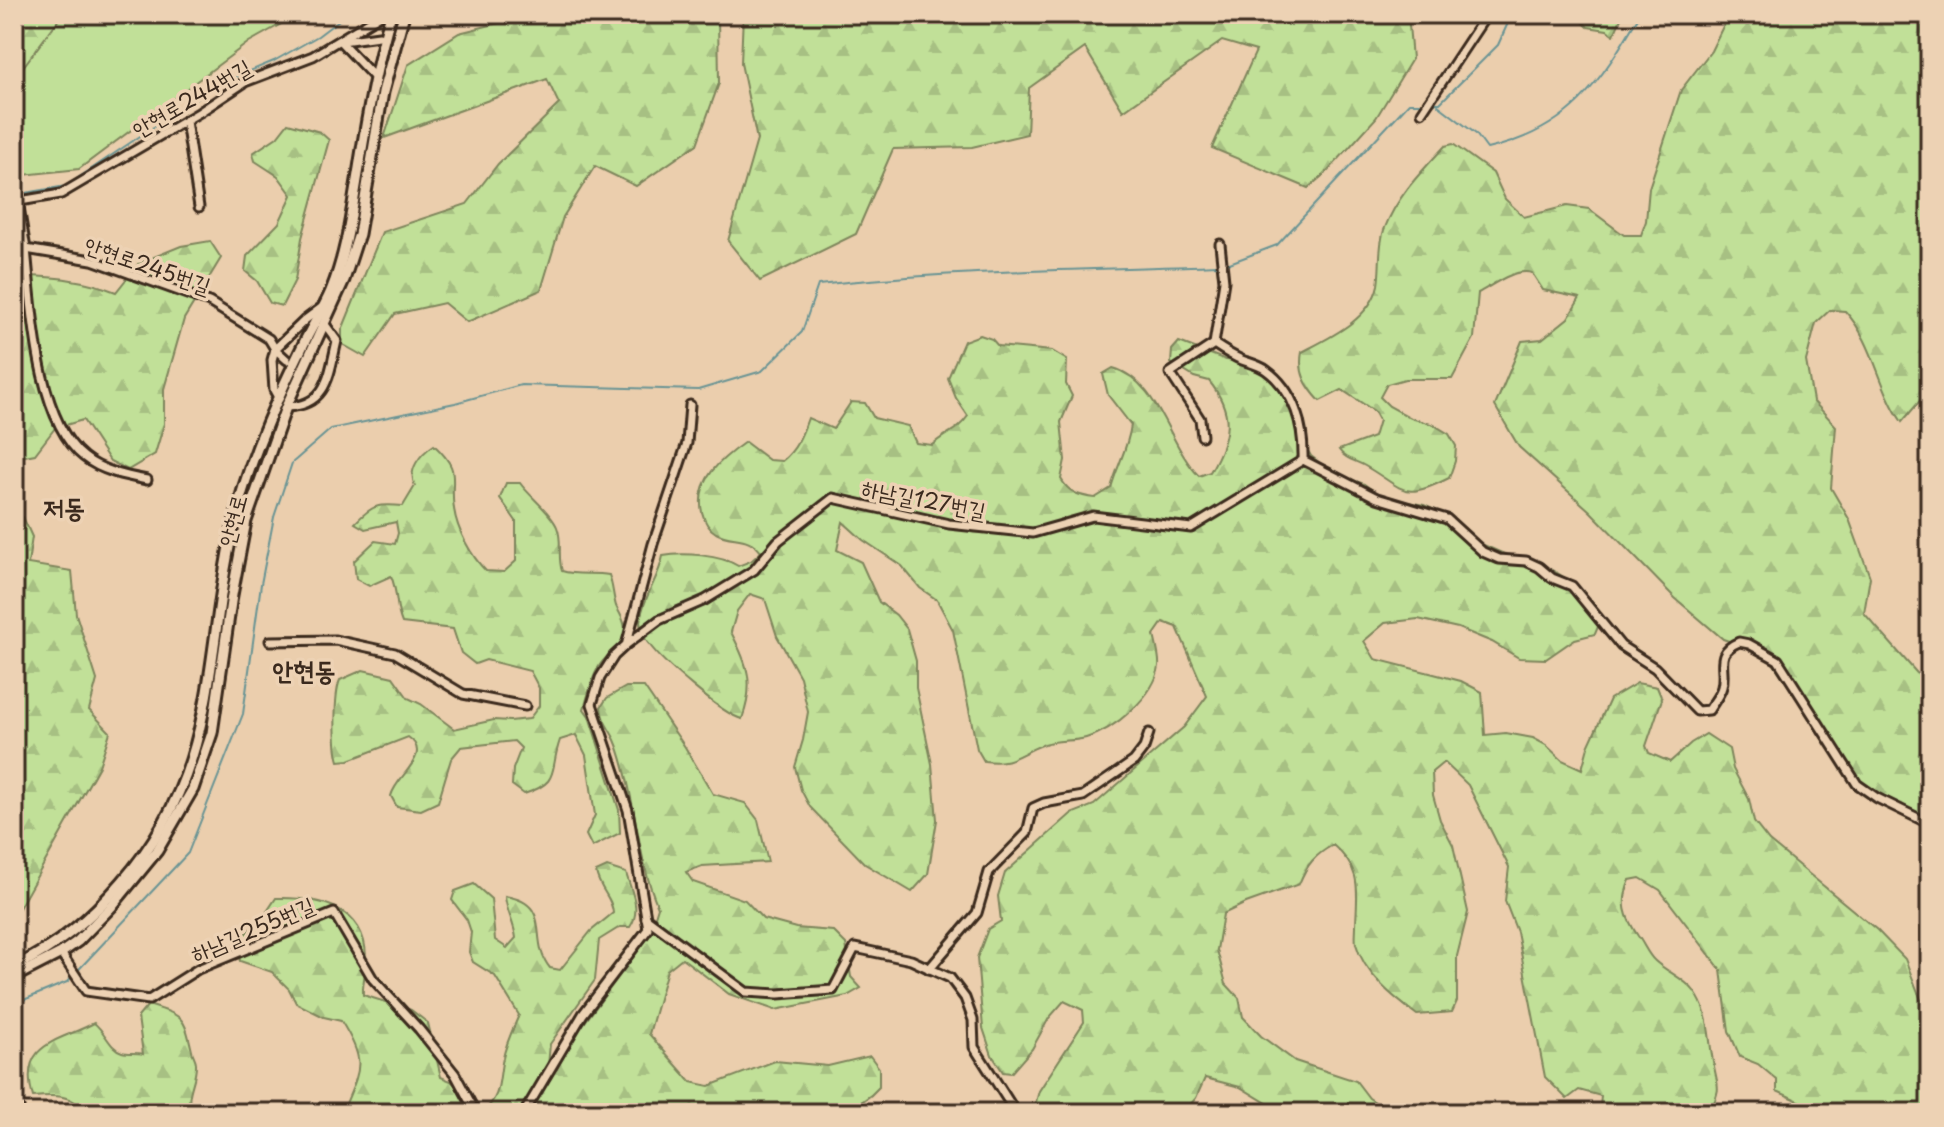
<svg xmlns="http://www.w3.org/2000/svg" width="1944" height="1127" viewBox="0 0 1944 1127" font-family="'Playpen Sans','Poor Story',sans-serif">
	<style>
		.green { fill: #c1e098; stroke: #7e855b; stroke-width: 2 }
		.forest { fill: url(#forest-firs); stroke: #7e855b; stroke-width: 2 }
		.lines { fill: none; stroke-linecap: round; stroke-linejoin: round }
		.stream { stroke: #6a9494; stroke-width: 2 }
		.street-tunnel { stroke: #c8ad90; stroke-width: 7; stroke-dasharray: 7 3.5; stroke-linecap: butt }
		.street-casing { stroke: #3b2a1e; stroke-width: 13 }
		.secondary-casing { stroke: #3b2a1e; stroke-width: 15 }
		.street { stroke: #edd2b4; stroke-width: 7 }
		.secondary { stroke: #edd2b4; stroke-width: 9 }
		.labels { text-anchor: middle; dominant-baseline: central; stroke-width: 7; stroke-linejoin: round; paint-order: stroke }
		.street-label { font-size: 22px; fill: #3b2a1e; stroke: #edd2b4 }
		.quarter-label { font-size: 26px; font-weight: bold; fill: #3b2a1e; stroke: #edd2b4 }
	</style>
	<defs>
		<pattern id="forest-firs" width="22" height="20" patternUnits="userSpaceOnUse" patternTransform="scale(2)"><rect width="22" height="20" fill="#c1e098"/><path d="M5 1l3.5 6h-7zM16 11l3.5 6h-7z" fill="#a7c083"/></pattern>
	</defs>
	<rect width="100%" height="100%" fill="#ebcead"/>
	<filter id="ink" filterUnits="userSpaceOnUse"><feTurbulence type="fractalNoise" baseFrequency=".0125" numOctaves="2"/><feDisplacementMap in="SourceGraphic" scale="16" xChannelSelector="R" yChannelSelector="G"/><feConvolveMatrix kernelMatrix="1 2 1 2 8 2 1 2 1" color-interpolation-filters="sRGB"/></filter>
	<g filter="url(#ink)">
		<!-- green -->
		<path class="green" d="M14 14H299L249 42 79 169 14 176Z"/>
		<!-- forest -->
		<g class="forest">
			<path d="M14 14H58L59 19 14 79Z"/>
			<path d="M508 14H718L719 83 697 144 636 186 595 166 563 217 541 290 467 322 444 303 395 314 365 357 342 344V330L382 232 467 204 498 164 559 104 547 79 384 138 408 65 459 33 507 21Z"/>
			<path d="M743 14H1408L1412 59 1376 118 1328 171 1308 188 1212 148 1256 51 1222 41 1123 111 1085 48 1029 88 1027 134 972 147 893 149 856 234 760 281 728 241 757 140 741 63Z"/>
			<path d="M1559 14H1623L1614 35 1607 30 1588 27 1579 18Z"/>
			<path d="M1729 14H1930V389L1902 422C1878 387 1874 342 1845 311L1830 310 1816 323 1806 361 1813 401 1836 426 1831 488 1849 519 1870 577 1864 613 1930 688V827L1858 789 1767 654 1723 639 1675 598 1590 511 1519 447 1495 406 1522 341 1542 339 1568 318 1580 298 1543 290 1532 273C1514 268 1493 285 1478 293L1474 338 1452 379H1405L1387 384 1380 397 1389 406 1411 418 1434 425 1449 434 1456 446 1455 461 1449 478C1402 502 1405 489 1365 466 1355 460 1346 460 1339 450L1374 437 1379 420 1374 411 1342 390 1320 401C1306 386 1298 373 1302 352 1329 338 1371 319 1378 285 1381 267 1378 248 1384 230 1397 196 1421 172 1445 146L1453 144 1493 173 1505 199 1524 217 1567 206 1589 209 1624 235H1641L1646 221 1649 188 1681 90 1711 51Z"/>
			<path d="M288 123 320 132 329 140 302 238 295 280 282 306 270 303 257 281 245 271 247 256 279 223 292 195 278 176 255 161 253 153 277 137Z"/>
			<path d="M210 241 221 258 184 319 164 389V424L155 454 128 470 110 461 83 420 55 428 35 454 14 458V275C50 277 82 278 116 292L139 263 181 246Z"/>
			<path d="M980 335 992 339 998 346 1052 351 1067 360 1066 384 1072 396 1061 422 1065 460 1061 479C1069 493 1079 496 1095 498L1111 488C1117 466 1128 448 1131 425L1108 395 1103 374 1113 368C1159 381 1168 445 1199 476L1210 472C1230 438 1235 413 1209 381L1194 377 1171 363 1172 350 1179 342 1226 360 1260 362 1272 372 1286 393 1301 439 1311 456 1333 473 1364 484 1391 504 1408 502 1424 505 1448 516 1479 543 1511 557 1535 561 1559 574 1577 586 1591 601 1600 622 1595 634 1575 639 1546 659 1519 658 1492 642 1458 628 1418 619 1385 623 1364 641 1375 659 1461 681 1482 692 1485 735 1506 733 1533 738 1546 745 1562 760 1582 769 1588 747 1610 699 1637 683 1657 687 1662 699 1646 746 1649 753 1670 762 1691 743 1706 734 1729 749 1733 769 1749 799 1754 822 1769 841 1877 930 1905 959 1930 1023V1113H1805L1806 1104 1777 1091V1080L1758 1064 1740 1057 1729 1031 1721 970 1660 890 1640 878 1630 880C1620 903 1625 917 1638 936 1644 944 1648 955 1655 961 1667 972 1685 979 1694 991 1710 1012 1708 1036 1713 1061 1718 1090 1722 1084 1710 1113H1596L1600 1107 1601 1096 1579 1090 1567 1099 1545 1077 1517 932 1505 901 1509 867 1468 785 1444 762 1432 772 1433 795 1440 820 1453 845 1468 912 1457 956V1001L1452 1012 1417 1015C1393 997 1364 974 1356 944 1355 938 1356 931 1356 925 1357 889 1363 871 1333 845 1315 855 1307 864 1299 884L1246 903 1223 914 1217 950 1226 984 1239 998 1243 1017 1261 1036 1295 1061 1356 1081 1369 1098 1392 1113H1283L1240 1087 1205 1078 1196 1098 1189 1106V1113H1033L1039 1091 1084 1022 1083 1010 1064 1001 1049 1018 1032 1049 1011 1073 1003 1072 992 1055 983 1028 977 958 988 929 1001 921 998 896 1005 873 1071 814 1094 805 1184 727 1207 696 1177 627 1163 622 1154 635C1156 645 1160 657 1159 666 1155 696 1114 730 1086 738 1072 742 1056 739 1042 745 1018 754 1012 765 984 761L977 749 953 630 937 600 920 588 902 566 863 540 843 522 837 550 861 562 879 602 896 615 907 629 916 661V688L932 764 937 820 928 874 912 892 865 864 810 807 801 790 795 767 803 740 808 712 800 677 777 636 765 599 750 594 737 611 731 632C748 665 755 683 742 719 722 714 662 662 649 644 644 639 640 627 640 621 643 597 659 578 663 556 683 552 721 555 738 566L751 561 761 552C748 534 733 542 716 533 709 529 704 520 702 512 695 480 721 459 745 442L769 460 782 461C796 450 802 435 808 418L833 429 851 402 865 403 874 418 908 426 916 443 932 445C946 432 957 432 968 416L956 398 948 378 964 341Z"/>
			<path d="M434 445C463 472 449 477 454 509 457 530 471 556 486 571L504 572 516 561V521L500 498 506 483H520C530 497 551 512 557 527 563 542 557 556 562 571 577 576 593 572 609 575 613 586 613 596 616 606 620 615 625 620 625 630 624 644 610 652 603 661 592 674 589 693 584 709L589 716 619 810 620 833 592 847 586 835 595 815 586 755 576 735 560 740C549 772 561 782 524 794L512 785 513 769 521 748 514 741 461 747 451 759 438 802 421 810 397 807 391 796C396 775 434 755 408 737L349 760 339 761C334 745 334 694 340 680L363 670 393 677 408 698 421 704 454 729 494 720 510 721 529 719 539 706V688L530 671 486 660 475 664 461 653 453 629 402 623C395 607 398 592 391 576L369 586 356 579 354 561 375 541 395 544 398 533 396 522 365 529 355 523C373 504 378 504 403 506L415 486C407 470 420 454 434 445Z"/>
			<path d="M14 514 23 517 32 537 28 564 72 571 76 614 97 680 89 710 110 732 99 766 14 917Z"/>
			<path d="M626 687H644L685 747 713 794 745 803 758 820 768 862 702 866 686 872 693 882 745 900 763 919 796 928 833 931 846 944 851 977 861 988 847 996 775 1010 729 994 682 958 667 970 649 1034 691 1082 709 1086 775 1061 828 1066 870 1056 879 1068V1087C858 1111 836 1112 806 1105L797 1113H342C360 1069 368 1064 341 1021L324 1017 296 1003 289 989 272 972 240 961 236 943 264 916 276 898C317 897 365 906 366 957 367 970 362 982 363 995L411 1010 428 1023 441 1077 451 1081 483 1111C502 1097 498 1079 503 1058 506 1043 513 1029 519 1015L495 976 473 962 469 952 471 932 467 920 452 900 455 891 474 884 491 899 495 940 507 948 516 938C514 922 506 911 505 896 555 904 527 940 550 968L560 970 591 931 613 913C612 897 600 891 596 872L607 867 626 873C631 891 642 910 630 927H620L599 940 595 980 550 1044 548 1066 557 1069 573 1038 649 936 658 907C640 865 637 819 626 775 623 764 620 751 615 740 609 727 602 722 601 707L607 698Z"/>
			<path d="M148 1005C184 1016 184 1016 192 1051 193 1055 196 1059 196 1063 197 1082 185 1092 191 1113H83C75 1093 51 1095 33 1097 17 1042 61 1041 94 1023 105 1031 110 1049 122 1052 129 1054 136 1052 143 1054L138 1017Z"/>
		</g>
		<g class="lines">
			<!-- stream -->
			<g class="stream">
				<path d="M1433 103H1440L1498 45 1512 14"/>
				<path d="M1438 105 1476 134 1487 149C1570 130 1599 84 1640 14"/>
				<path d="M14 195 66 186 216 85 274 61 318 36 347 14"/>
				<path d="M1227 264 1277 245 1409 103H1423"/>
				<path d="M14 1004 67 982 188 853 243 714 261 584 274 517 292 463 331 429 455 403 521 385 698 390 762 371 802 332 818 285C951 270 1086 270 1220 265"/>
			</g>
			<!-- street-tunnel -->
			<g class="street-tunnel">
				<path d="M384 33 415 14"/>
				<path d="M299 367 312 375"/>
			</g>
			<!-- street casing -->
			<g class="street-casing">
				<g id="street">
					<path d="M340 41 375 78"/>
					<path d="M342 41 379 36"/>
					<path d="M1422 112 1487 14"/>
					<path d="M186 121 199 207"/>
					<path d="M18 201 26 249 92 260 209 302 269 339 275 349 287 360"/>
					<path d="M14 202 61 194 200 112 245 82 313 56 382 14"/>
					<path d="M26 249C32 306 36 419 84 457 101 471 126 476 147 480"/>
					<path d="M279 399 274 390 272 360 275 349 305 320 321 308"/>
					<path d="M286 407C328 406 329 374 337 341L324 323"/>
					<path d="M1202 436 1200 419 1170 373 1214 344"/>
					<path d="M1303 460 1377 498 1447 519 1483 552 1499 559 1526 561 1539 567 1552 578 1572 586 1621 646 1655 668 1697 711 1709 710C1713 703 1720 695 1722 687 1727 668 1713 653 1739 642L1749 644 1778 660 1857 784 1877 798 1930 824"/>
					<path d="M270 641 335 640 395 653 463 694 525 706"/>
					<path d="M627 642 653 544 687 443 690 405"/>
					<path d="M646 918 746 992 778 994 833 990 855 948 911 960 950 978 965 998 973 1020 974 1047 1016 1113"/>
					<path d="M61 953 86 991 149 1000 198 969 334 913 373 979 419 1029 455 1074 476 1113"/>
					<path d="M929 969 977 913 989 872 1027 833 1033 808 1044 803 1083 796 1134 761 1144 748 1149 733"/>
					<path d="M14 1113 19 1108"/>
					<path d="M524 1113 583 1014 648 929 628 810 592 704 600 678 614 656 627 644 659 620 705 600 754 570 778 541 833 498 949 524 1033 533 1093 516 1191 528 1303 460C1304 426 1295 391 1266 370 1259 365 1250 363 1242 360 1232 356 1223 350 1214 344L1224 281 1220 244"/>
				</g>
			</g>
			<!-- secondary casing -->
			<g class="secondary-casing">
				<g id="secondary">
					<path d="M14 967C58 946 91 918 122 882 225 764 202 646 238 507 253 450 280 392 306 339 314 323 324 308 331 291 347 252 352 209 359 168 367 116 376 64 391 14"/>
					<path d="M14 977 61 953 78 941 112 906 157 851 193 789 212 733 232 595 246 521 286 407 344 280 359 234 383 92 404 14"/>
				</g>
			</g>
			<!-- street -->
			<use href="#street" class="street"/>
			<!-- secondary -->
			<use href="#secondary" class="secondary"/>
		</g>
	</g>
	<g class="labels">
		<!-- street labels -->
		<g class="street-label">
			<text transform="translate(191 97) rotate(-30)">안현로244번길</text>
			<text transform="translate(148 264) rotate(19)">안현로245번길</text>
			<text transform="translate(924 498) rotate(11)">하남길127번길</text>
			<text transform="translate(231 520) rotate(-75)">안현로</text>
			<text transform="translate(252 928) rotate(-23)">하남길255번길</text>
		</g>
		<!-- quarter labels -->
		<g class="quarter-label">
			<text x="64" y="506">저동</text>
			<text x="304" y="669">안현동</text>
		</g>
	</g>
	<!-- margin -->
	<rect width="1944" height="1127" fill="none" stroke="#edd2b4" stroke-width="48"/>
	<rect x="24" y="24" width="1896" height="1079" fill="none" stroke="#3b2a1e" stroke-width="3" filter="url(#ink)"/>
</svg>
